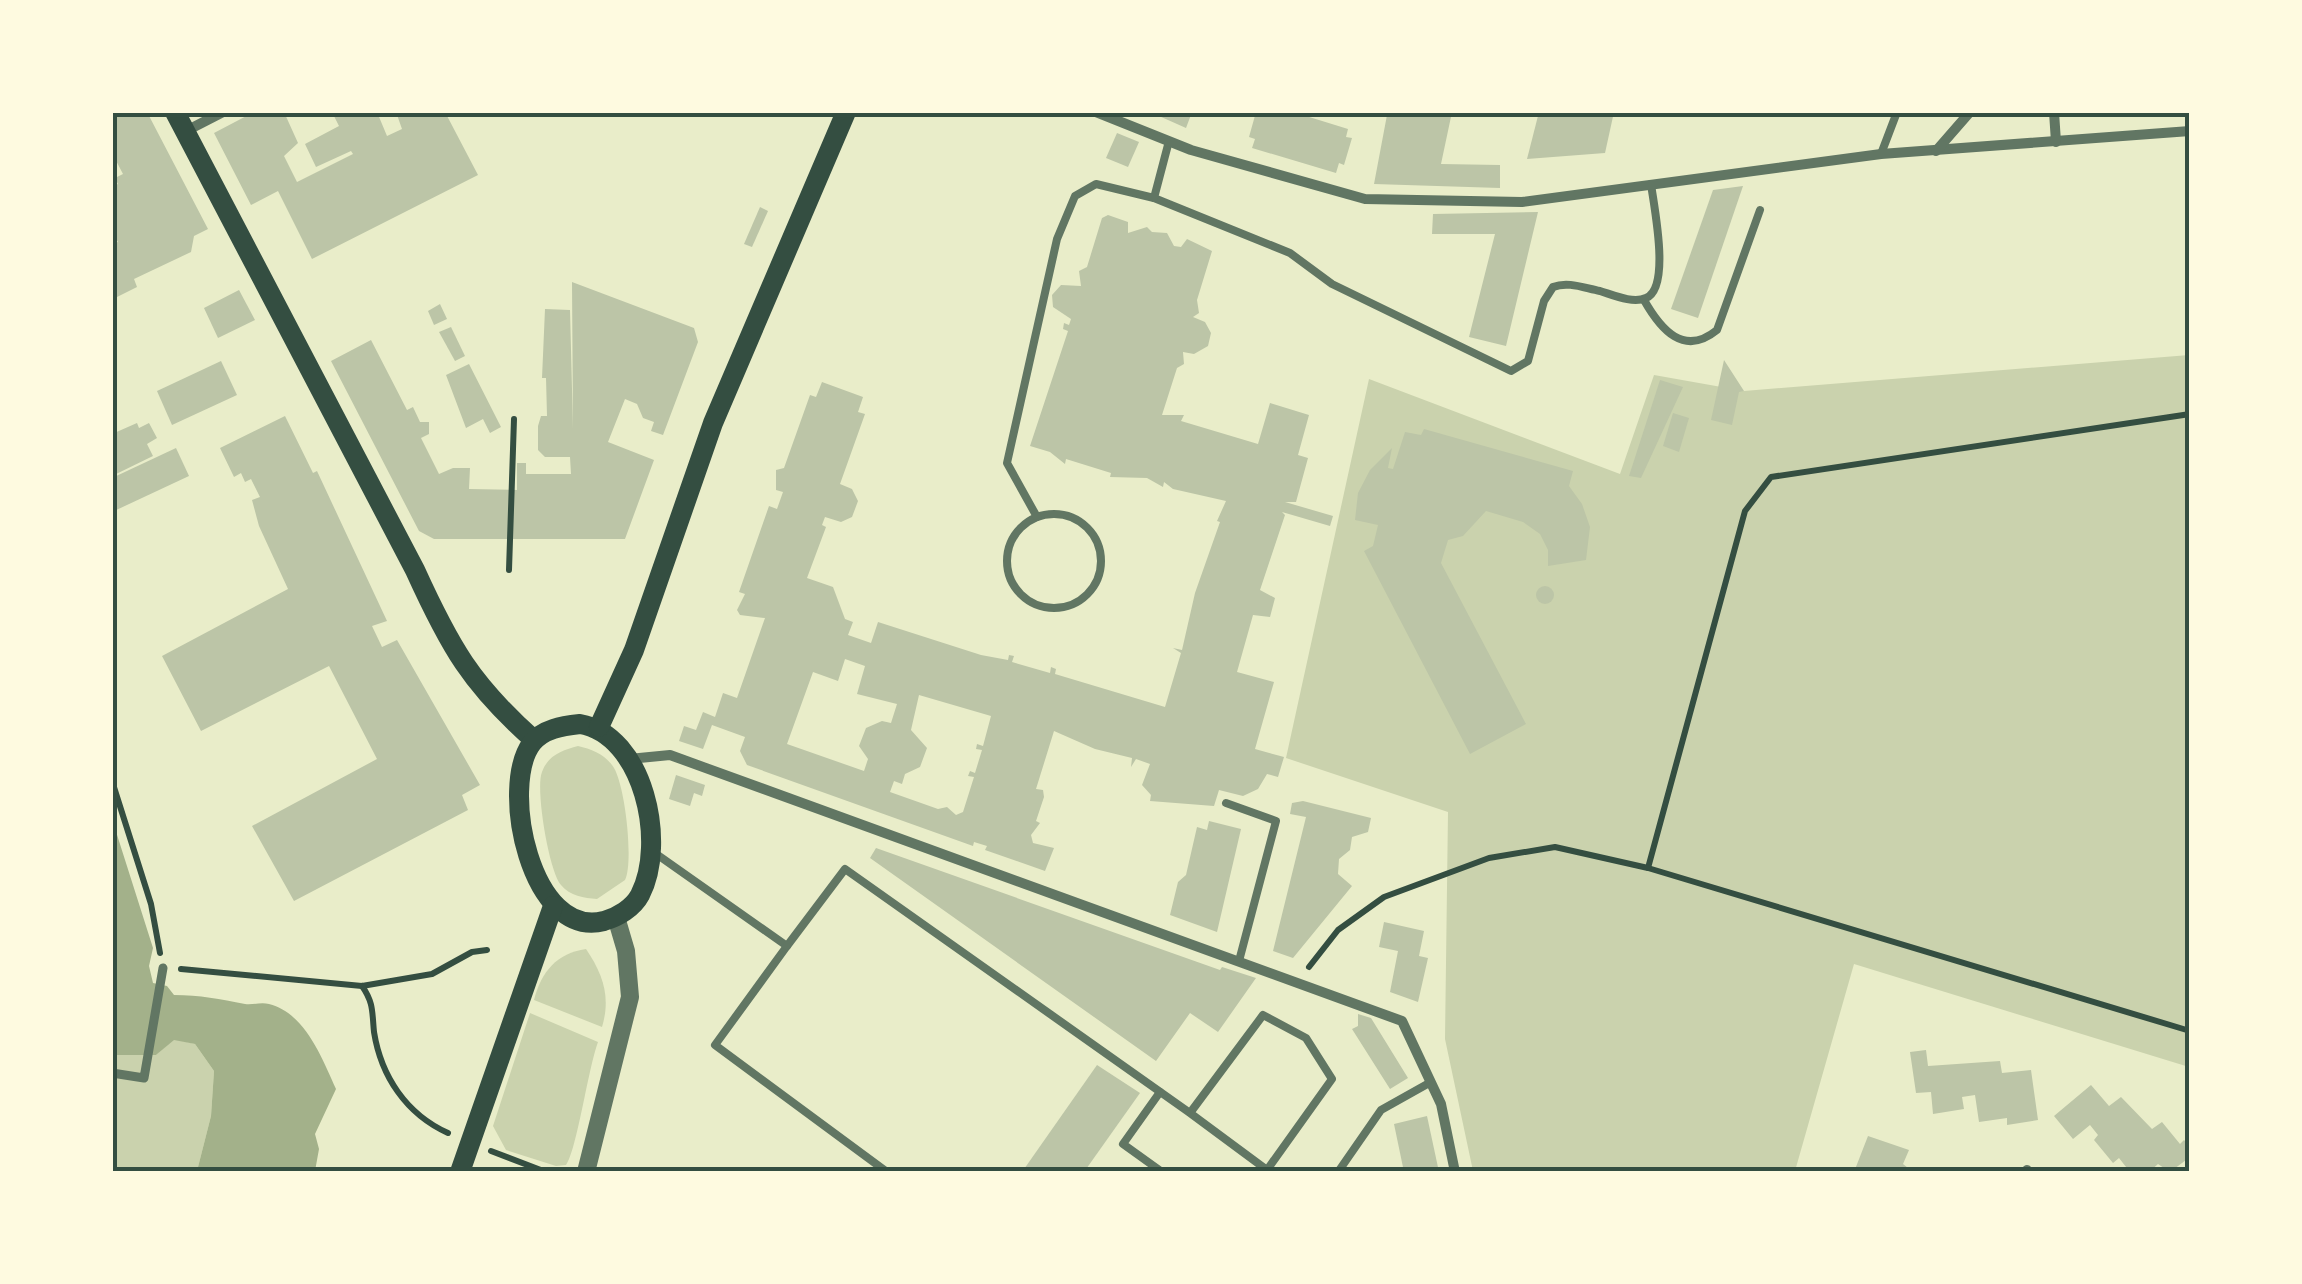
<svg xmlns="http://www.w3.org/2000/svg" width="2302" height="1284" viewBox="0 0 2302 1284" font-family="'Work Sans',sans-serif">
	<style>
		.green { fill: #cad2ad }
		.water { fill: #a3b18a }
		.building { fill: #bcc5a7; fill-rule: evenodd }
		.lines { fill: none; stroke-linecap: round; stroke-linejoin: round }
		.path { stroke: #344e41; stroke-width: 6 }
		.service { stroke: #617663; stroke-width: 8 }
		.pedestrian { stroke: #617663; stroke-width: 9 }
		.minor { stroke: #617663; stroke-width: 10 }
		.tertiary { stroke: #617663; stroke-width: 18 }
		.secondary { stroke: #344e41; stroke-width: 20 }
		.neatline { fill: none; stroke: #344e41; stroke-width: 4 }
	</style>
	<rect width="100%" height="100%" fill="#e9edc9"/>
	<!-- green -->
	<g class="green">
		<path d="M2189 355V1067L1854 964 1795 1171H1473L1445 1039 1448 812 1286 758 1369 379 1620 474 1654 375 1744 391Z"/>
		<path d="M578 746C591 749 604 754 612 765 625 780 634 863 625 880L597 899C584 898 570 896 561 885 549 872 535 788 542 772 548 755 563 750 578 746Z"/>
		<path d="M586 949C603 974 611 997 602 1027L534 1000C541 972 557 953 586 949Z"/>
		<path d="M530 1013 598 1042C588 1069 577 1150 566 1165L556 1166 506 1150 493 1126Z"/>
		<path d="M174 1039 195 1044 214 1071 211 1116 197 1171H113L112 1055H156Z"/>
	</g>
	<!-- water -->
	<path class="water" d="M112 819 153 948 149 966 153 983 167 986 174 995C200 995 220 999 245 1004 253 1005 261 1002 269 1004 305 1013 322 1058 336 1089L315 1134 319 1149 315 1171H197L211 1116 214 1071 195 1044 174 1040 156 1055H113Z"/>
	<!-- building -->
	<g class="building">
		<path d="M112 112H147L208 229 194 236 191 252 134 279 137 287 117 297 112 296V244L118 242 112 231V187L118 184 115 178 123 174 112 153Z"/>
		<path d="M254 112H284L298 143 284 156 297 182 353 154 351 151 316 167 305 144 339 126 332 112H377L387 136 402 129 396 112H445L478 175 312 259 278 191 251 205 214 133Z"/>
		<path d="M1150 112H1192L1186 128Z"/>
		<path d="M1256 112H1307L1306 116 1348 129 1346 137 1352 138 1344 165 1339 163 1336 173 1252 148 1255 139 1249 137Z"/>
		<path d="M1395 112H1452L1441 164 1500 165V188L1374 184 1387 115 1394 116Z"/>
		<path d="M1539 112H1614L1605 153 1527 159Z"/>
		<path d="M1117 133 1139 142 1128 167 1106 158Z"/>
		<path d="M1743 186 1698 318 1671 309 1713 190Z"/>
		<path d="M760 207 768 211 752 247 744 244Z"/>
		<path d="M1538 212 1506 346 1469 337 1495 234H1432L1433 214Z"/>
		<path d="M1108 215 1128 222V233L1147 227 1152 232 1167 233 1174 246 1181 247 1187 239 1212 251 1197 300 1199 313 1193 317 1205 322 1211 333 1208 346 1194 354 1183 352 1184 364 1177 368 1162 415H1184L1181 421 1258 444 1270 403 1309 415 1298 455 1308 458 1296 502H1285L1333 516 1330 526 1282 512 1285 515 1260 590 1275 598 1270 617 1253 615 1237 672 1274 682 1255 749 1284 757 1278 777 1267 774 1258 789 1243 796 1219 790 1214 806 1150 801 1151 795 1142 785 1150 764 1136 759 1131 767 1132 758 1095 749 1054 731 1036 789 1043 790 1044 797 1036 821 1040 823 1031 835 1033 843 1054 848 1045 871 985 850 987 846 974 842 973 846 747 765 740 751 745 737 712 725 703 749 679 741 684 726 696 730 703 712 715 717 723 693 737 698 765 618 740 615 737 610 745 594 739 592 769 506 777 509 783 492 776 490V470L784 468 810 395 816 397 822 382 863 397 858 412 865 414 840 484 852 489 858 501 852 517 841 522 825 517 822 525 826 527 807 578 833 587 845 619 853 622 848 635 871 643 878 622 981 655 1008 660 1009 655 1014 656 1012 662 1050 673 1051 667 1056 669 1055 674 1165 707 1181 653 1173 648 1182 650 1195 593 1220 522 1217 521 1226 501 1173 489 1164 482 1163 487 1147 478 1110 477 1111 473 1066 459 1065 464 1050 452 1030 446 1068 331 1063 329 1064 323 1069 325 1071 319 1053 307 1052 295 1061 285 1081 286 1079 271 1087 267 1102 218ZM845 659 865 666 857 694 897 704 891 723 882 721 866 728 859 746 868 759 864 771 787 744 813 672 838 681ZM919 695 991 716 983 746 977 744 976 749 982 750 975 773 970 771 968 776 974 777 963 812 956 815 947 807 938 809 890 792 894 781 902 784 905 774 920 767 927 748 911 730Z"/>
		<path d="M572 282 694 328 698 342 663 435 651 431 654 422 643 418 637 404 625 399 608 442 654 460 625 539H434L419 531 331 361 371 340 407 410 413 407 420 422H429V434L421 438 439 474 453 468H470L469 489 517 490V463H526V474H571L570 457H545L538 450V426L541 416H547L546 378H542L545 309 570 310 573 429Z"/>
		<path d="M239 290 255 320 218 338 204 308Z"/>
		<path d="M440 304 447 319 434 325 428 311Z"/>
		<path d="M451 327 465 356 455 361 439 332Z"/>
		<path d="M1724 360 1744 391 1739 392 1732 425 1711 420Z"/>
		<path d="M221 361 237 395 172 425 157 391Z"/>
		<path d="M469 364 501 427 490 433 483 419 466 428 446 375Z"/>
		<path d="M1660 380 1683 387 1641 478 1629 476Z"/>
		<path d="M1673 413 1689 418 1679 452 1663 446Z"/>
		<path d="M285 416 313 473 317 471 387 621 372 626 382 647 397 640 480 785 462 795 468 810 294 901 252 826 377 759 329 666 201 731 162 656 288 589 259 526 252 500 260 497 251 479 245 482 241 473 234 477 220 448Z"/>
		<path d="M137 423 139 428 149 423 157 438 147 444 153 456 112 476V434Z"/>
		<path d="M1424 429 1573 471 1569 486 1582 504 1590 527 1586 560 1548 566V550L1540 534 1523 522 1486 511 1463 536 1448 540 1441 563 1526 724 1470 754 1364 551 1373 546 1378 525 1355 520 1358 493 1370 470 1392 448 1388 468 1393 469 1405 432 1421 435Z"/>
		<path d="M176 448 189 476 112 512V478Z"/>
		<circle cx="1545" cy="595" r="9"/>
		<path d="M676 775 705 785 702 796 694 793 690 806 669 799Z"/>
		<path d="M1303 801 1371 818 1368 832 1352 837 1350 850 1339 859 1338 874 1352 886 1293 958 1273 951 1306 817 1290 814 1292 803Z"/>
		<path d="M1209 821 1241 829 1217 932 1170 915 1178 882 1186 875 1197 827 1207 830Z"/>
		<path d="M876 848 1220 970 1222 967 1256 978 1218 1032 1190 1013 1156 1061 870 858Z"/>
		<path d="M1384 922 1424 931 1419 956 1428 958 1418 1002 1390 992 1398 951 1379 947Z"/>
		<path d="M1358 1014 1371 1018 1408 1078 1390 1089 1352 1029 1358 1026Z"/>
		<path d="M1926 1050 1928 1066 2000 1061 2002 1073 2031 1070 2038 1120 2007 1125V1118L1979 1122 1975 1095 1962 1097 1964 1109 1933 1114 1931 1092 1916 1093 1910 1052Z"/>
		<path d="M1097 1065 1140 1093 1084 1172H1022Z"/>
		<path d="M2091 1085 2109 1106 2121 1097 2152 1129 2162 1122 2180 1144 2184 1140 2190 1146V1157L2170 1172 2158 1164 2149 1172H2130L2119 1158 2113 1163 2094 1140 2098 1135 2090 1125 2073 1139 2054 1116Z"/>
		<path d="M1427 1116 1439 1172H1404L1394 1124Z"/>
		<path d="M1868 1136 1909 1150 1903 1164 1913 1172H1854Z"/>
	</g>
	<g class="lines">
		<!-- path -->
		<g class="path">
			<path d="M509 570 514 419"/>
			<path d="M112 781 151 904 160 953"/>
			<path d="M1648 868 2190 1031"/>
			<path d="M1309 967 1338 930 1384 897 1489 858 1555 847 1648 868 1745 511 1771 477 2190 414"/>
			<path d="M181 969 362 986 432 974 472 952 487 950"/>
			<path d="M362 986C374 1003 372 1013 374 1032 381 1076 406 1114 448 1133"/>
			<path d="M491 1151 546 1172"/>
		</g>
		<!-- service -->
		<g class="service">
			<path d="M1881 154 1897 112"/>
			<path d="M1154 198 1290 253 1332 284 1511 371 1528 361 1544 301 1553 287C1568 281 1584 288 1600 291 1613 295 1633 304 1646 298 1671 288 1654 207 1651 184"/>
			<path d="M1644 300C1661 330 1684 357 1717 330L1760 210"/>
			<circle cx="1054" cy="561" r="47"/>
			<path d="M1037 517 1007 463 1057 239 1075 196 1096 184 1154 198 1169 141"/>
			<path d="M1226 803 1276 821 1239 961"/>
			<path d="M652 851 787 946 715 1045 887 1172"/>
			<path d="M787 946 845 869 1190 1113 1263 1015 1306 1038 1332 1079 1267 1170 1190 1113"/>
			<path d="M1160 1092 1123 1144 1162 1172"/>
			<path d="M1338 1172 1381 1110 1431 1082"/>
		</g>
		<!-- pedestrian -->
		<path class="pedestrian" d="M112 1073 144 1078 163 968"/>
		<!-- minor -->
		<g class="minor">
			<path d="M1096 112 1191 150 1365 199 1522 202 1881 154 2190 131"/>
			<path d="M2054 112 2056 142"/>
			<path d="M186 131 223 112"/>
			<path d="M1936 151 1970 112"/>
			<path d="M629 759 670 755 1402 1021 1441 1104 1455 1172"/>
			<path d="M2026 1172 2027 1170"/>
		</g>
		<!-- tertiary -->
		<path class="tertiary" d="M586 1172 630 997 626 951 616 917"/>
		<!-- secondary -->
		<g class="secondary">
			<path d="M175 112 415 570C450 647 471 684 534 740"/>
			<path d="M580 724C644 735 667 843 640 895 633 908 618 917 604 921 531 940 499 786 532 743 543 729 562 726 580 724Z"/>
			<path d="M599 727 634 650 713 423 846 112"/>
			<path d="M460 1172 553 906"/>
		</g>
	</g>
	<!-- border -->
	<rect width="2302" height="1284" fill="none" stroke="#fefae0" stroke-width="230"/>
	<rect x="115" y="115" width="2072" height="1054" class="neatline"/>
</svg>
